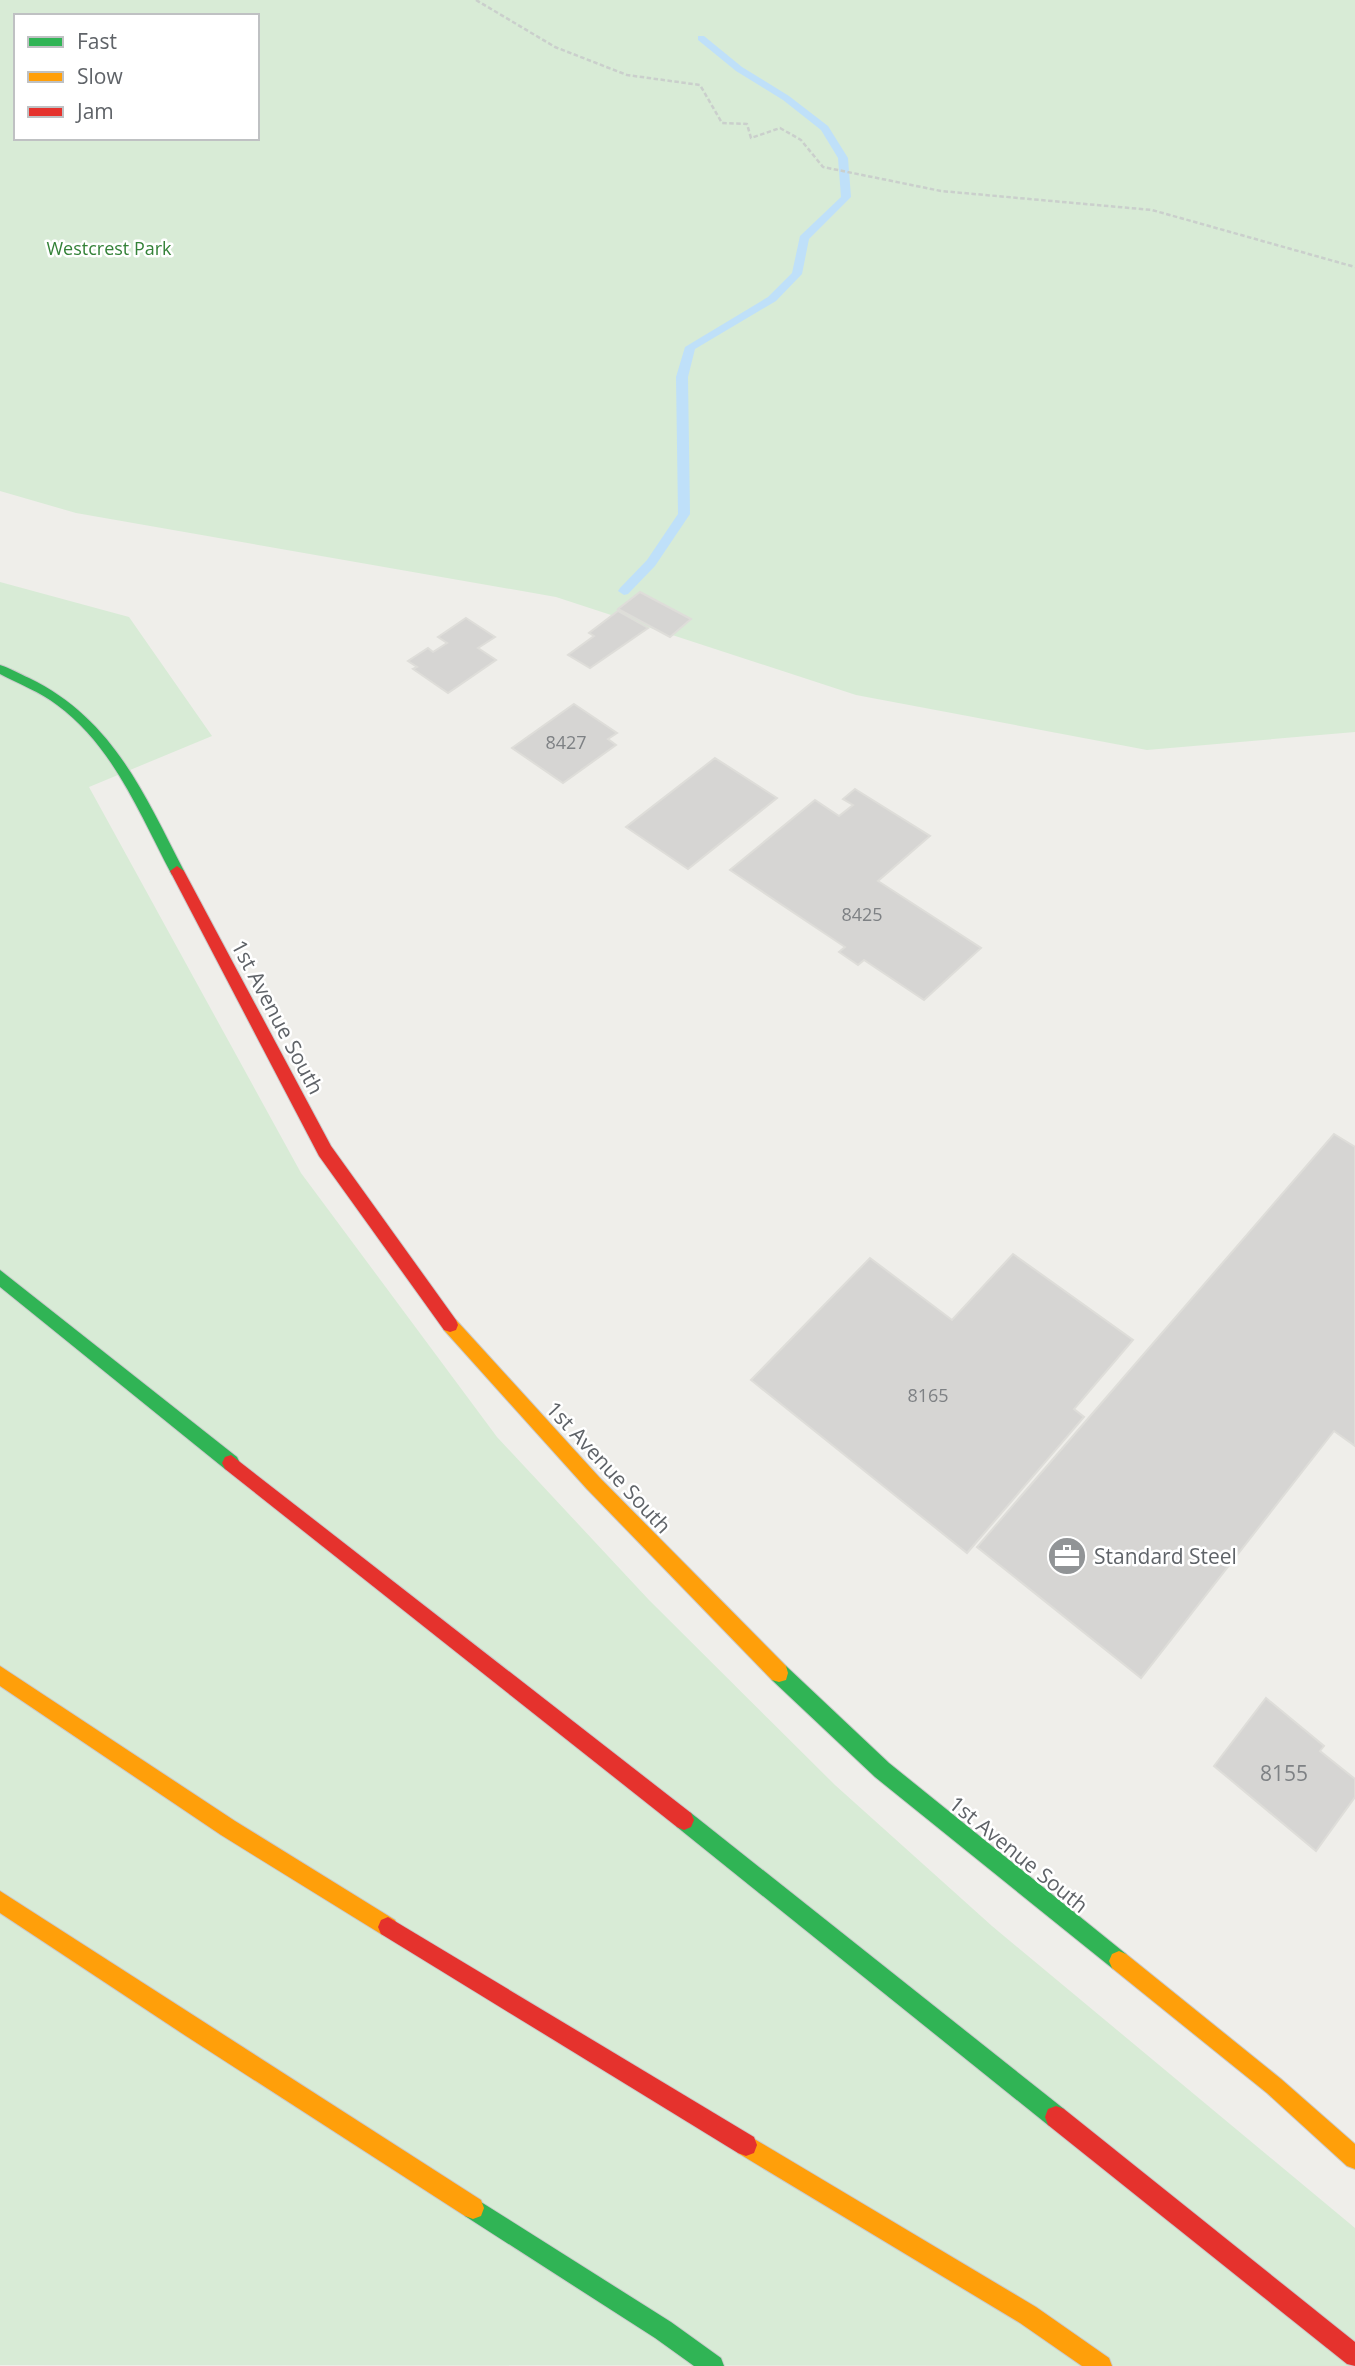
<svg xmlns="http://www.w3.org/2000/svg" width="1355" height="2366" viewBox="0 0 1355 2366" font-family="'Open Sans',sans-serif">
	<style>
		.green { fill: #d8ebd6; fill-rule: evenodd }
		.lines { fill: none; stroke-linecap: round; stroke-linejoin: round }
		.stream { fill: #bfe0f9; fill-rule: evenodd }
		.building { fill: #d6d5d3; stroke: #deddd9; stroke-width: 2 }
		.fast-casing { stroke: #cacacb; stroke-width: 2 }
		.slow-casing { stroke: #cacacb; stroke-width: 2 }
		.jam-casing { stroke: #cacacb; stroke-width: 2 }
		.path { stroke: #cacfcc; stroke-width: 2.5; stroke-dasharray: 4.5 2.5; stroke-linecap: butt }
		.fast { fill: #30b455; fill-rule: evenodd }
		.slow { fill: #ff9f0a; fill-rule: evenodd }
		.jam { fill: #e5322d; fill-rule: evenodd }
		.labels { text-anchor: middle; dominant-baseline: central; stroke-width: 5; stroke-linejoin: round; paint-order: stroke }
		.far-park-label { font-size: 18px; fill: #348238; stroke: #fff }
		.number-label { font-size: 18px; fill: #7e8184 }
		.street-label { font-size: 21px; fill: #5f6368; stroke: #fff }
		.poi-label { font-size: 21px; fill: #5f6368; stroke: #fff; text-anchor: start }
		.near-number-label { font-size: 21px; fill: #7e8184 }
	</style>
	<rect width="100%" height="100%" fill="#efeeea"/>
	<!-- green -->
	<g class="green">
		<path d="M0 0H1355V732L1147 750 856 695 556 597 76 513 0 491ZM16 16H257V138H16Z"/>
		<path d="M0 582 129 617 212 736 89 787 301 1173 497 1437 649 1600 835 1785 992 1926 1355 2228V2366L0 2365Z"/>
	</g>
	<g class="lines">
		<!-- stream -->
		<path class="stream" d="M698 36H704L742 67 789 96 828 126 848 158 851 197 809 239 802 274 776 301 695 349 688 377 690 514 655 566 628 594 624 595 618 591 620 588 647 560 678 514 676 377 685 347 768 297 792 273 800 236 841 197 838 158 821 130 783 100 736 71 698 40Z"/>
	</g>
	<!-- building -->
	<g class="building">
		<path d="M640 592 691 619 670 637 618 609Z"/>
		<path d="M618 611 648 628 590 668 568 655 594 636 589 633Z"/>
		<path d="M466 618 495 637 478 648 496 660 448 693 413 669 417 667 408 661 428 648 433 652 447 643 438 637Z"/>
		<path d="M574 704 617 733 608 739 616 745 563 783 512 748Z"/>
		<path d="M715 758 777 798 688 869 626 827Z"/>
		<path d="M855 789 930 836 878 881 981 948 924 1000 864 960 858 965 839 952 845 947 730 870 815 800 839 816 853 805 843 799Z"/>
		<path d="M1334 1134 1355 1147V1446L1334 1431 1141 1678 977 1547Z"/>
		<path d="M1013 1254 1133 1340 1074 1409 1084 1417 967 1553 751 1380 870 1258 952 1320Z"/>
		<path d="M1266 1698 1324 1746 1320 1751 1355 1779V1797L1316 1851 1214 1766Z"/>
	</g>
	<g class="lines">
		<!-- fast casing -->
		<g class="fast-casing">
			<g id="fast">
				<path d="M0 665C10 668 20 674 29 678 113 719 143 792 184 871L182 875H172C140 815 114 747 57 705 40 692 19 684 0 674Z"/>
				<path d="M0 1270 237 1457 240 1463 237 1469 231 1471 225 1469 0 1287Z"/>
				<path d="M779 1664 786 1666 889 1763 1126 1954 1129 1961 1126 1968 1119 1971 1112 1968 875 1777 772 1680 770 1673 772 1666Z"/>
				<path d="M684 1810 691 1813 1064 2109 1067 2117 1064 2125 1056 2128 1048 2125 677 1827 674 1820 677 1813Z"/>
				<path d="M473 2197 671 2322 721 2358 724 2366H694L655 2338 465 2216 462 2208 465 2200Z"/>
			</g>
		</g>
		<!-- slow casing -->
		<g class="slow-casing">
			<g id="slow">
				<path d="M450 1318 456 1320 599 1477 786 1666 788 1673 786 1680 779 1682 772 1680 587 1489 444 1330 442 1325 444 1320Z"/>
				<path d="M0 1666 235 1821 395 1920 398 1927 395 1934 388 1937 381 1934 221 1835 0 1686Z"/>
				<path d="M0 1891 481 2200 484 2208 481 2216 473 2219 465 2216 186 2036 0 1913Z"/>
				<path d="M1119 1951 1126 1954 1281 2079 1355 2144V2169L1347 2166 1267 2093 1112 1968 1109 1961 1112 1954Z"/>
				<path d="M746 2134 1036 2307 1109 2358 1112 2366H1082L1020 2323 738 2153 735 2145 738 2137Z"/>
			</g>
		</g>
		<!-- jam casing -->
		<g class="jam-casing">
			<g id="jam">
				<path d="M177 866 184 871 331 1146 456 1320 458 1325 456 1330 450 1332 444 1330 319 1156 170 871Z"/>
				<path d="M231 1455 691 1813 694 1820 691 1827 684 1830 677 1827 225 1469 222 1463 225 1457Z"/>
				<path d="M388 1917 754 2137 757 2145 754 2153 746 2156 738 2153 381 1934 378 1927 381 1920Z"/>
				<path d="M1056 2106 1064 2109 1355 2342V2366L1347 2364 1048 2125 1045 2117 1048 2109Z"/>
			</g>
		</g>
		<!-- path -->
		<path class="path" d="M476 0 555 47 627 75 700 85 722 123 747 124 751 138 780 128 801 140 823 167 941 191 1152 210 1355 267"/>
		<!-- fast -->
		<use href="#fast" class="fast"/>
		<!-- slow -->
		<use href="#slow" class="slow"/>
		<!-- jam -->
		<use href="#jam" class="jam"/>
	</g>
	<!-- icons -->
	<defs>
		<g id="office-disc" transform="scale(2.0125)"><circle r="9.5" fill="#919496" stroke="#fff"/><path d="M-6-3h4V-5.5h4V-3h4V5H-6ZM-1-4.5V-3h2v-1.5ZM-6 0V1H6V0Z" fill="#fff"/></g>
	</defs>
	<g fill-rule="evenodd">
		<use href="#office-disc" x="1067" y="1556"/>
	</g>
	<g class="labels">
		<!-- far-park labels -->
		<g class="far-park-label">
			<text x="109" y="248">Westcrest Park</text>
		</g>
		<!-- number labels -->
		<g class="number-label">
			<text x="566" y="742">8427</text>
			<text x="862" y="914">8425</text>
			<text x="928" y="1395">8165</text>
		</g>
		<!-- street labels -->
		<g class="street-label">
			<text transform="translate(278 1017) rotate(62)">1st Avenue South</text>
			<text transform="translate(609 1467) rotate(47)">1st Avenue South</text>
			<text transform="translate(1019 1854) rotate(39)">1st Avenue South</text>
		</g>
		<!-- poi labels -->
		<g class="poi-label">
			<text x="1094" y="1556">Standard Steel</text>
		</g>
		<!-- near-number labels -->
		<g class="near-number-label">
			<text x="1284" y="1773">8155</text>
		</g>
	</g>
	<!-- legend -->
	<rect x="14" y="14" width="245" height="126" fill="#ffffff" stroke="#bfc1c3" stroke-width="2"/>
	<rect x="28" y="37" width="35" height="10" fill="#30b455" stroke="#bfc1c3" stroke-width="2"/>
	<text x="77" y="49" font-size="21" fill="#5f6368">Fast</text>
	<rect x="28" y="72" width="35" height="10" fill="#ff9f0a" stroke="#bfc1c3" stroke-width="2"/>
	<text x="77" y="84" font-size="21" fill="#5f6368">Slow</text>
	<rect x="28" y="107" width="35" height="10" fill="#e5322d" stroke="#bfc1c3" stroke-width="2"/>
	<text x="77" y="119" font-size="21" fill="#5f6368">Jam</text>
</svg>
